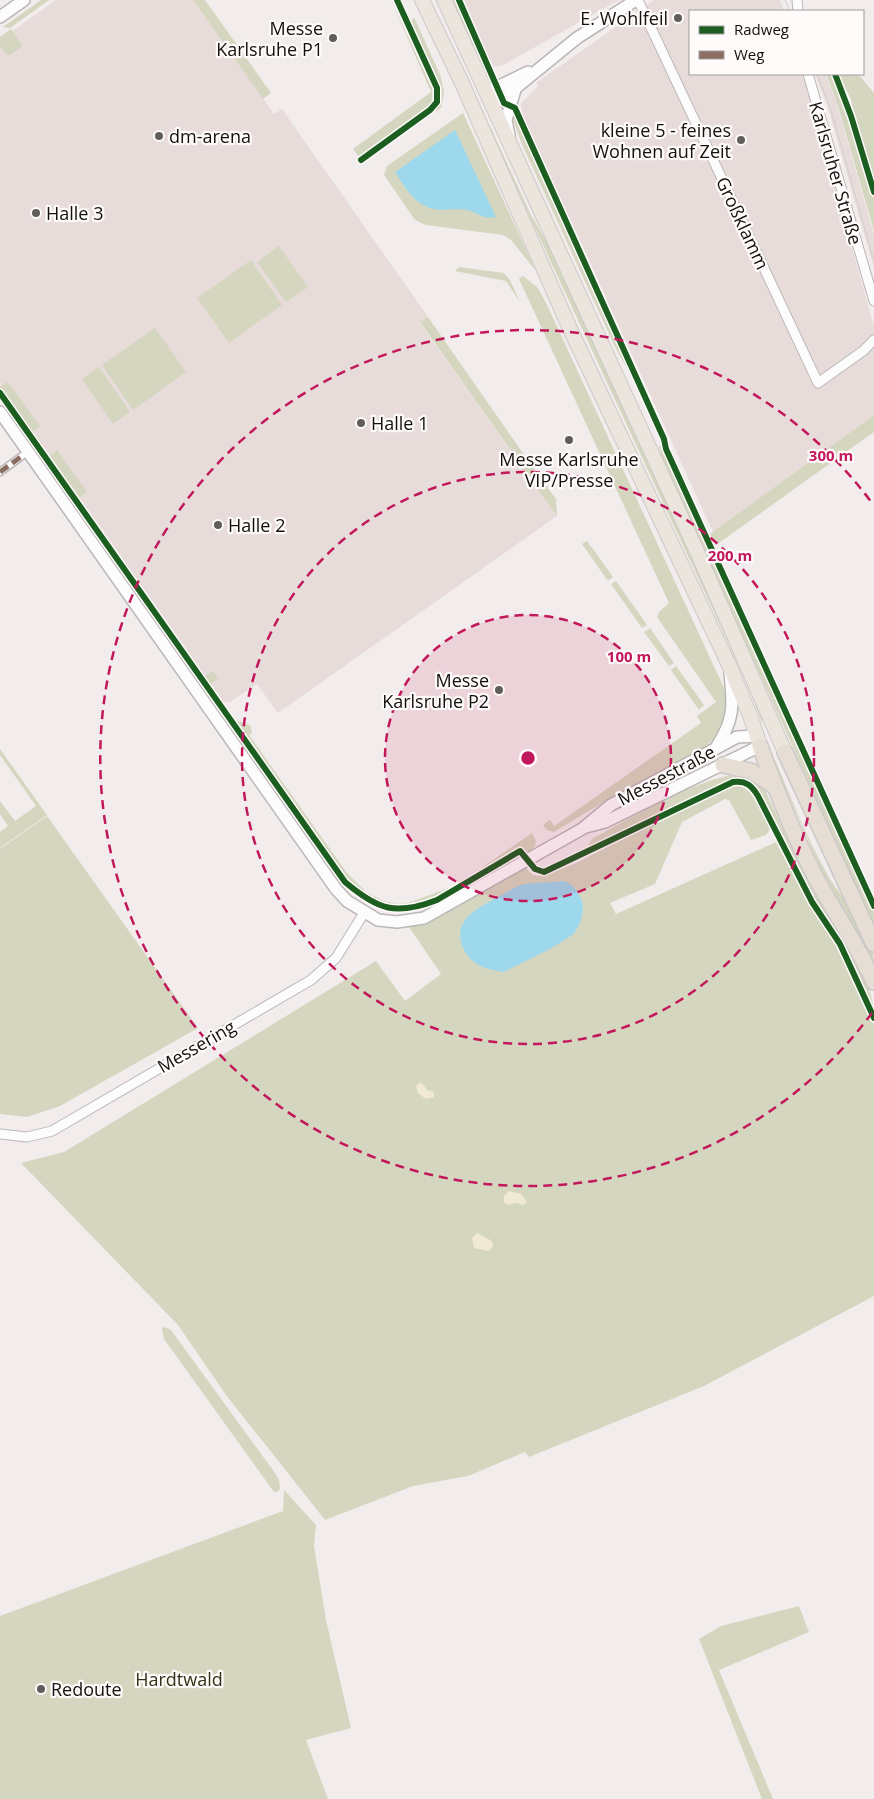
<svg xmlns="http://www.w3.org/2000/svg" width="874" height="1799" viewBox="0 0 874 1799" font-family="'Open Sans',sans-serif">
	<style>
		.built { fill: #e7dcd9 }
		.green { fill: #d5d6bf }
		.sand { fill: #f0e9d4 }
		.water { fill: #9ed8ec }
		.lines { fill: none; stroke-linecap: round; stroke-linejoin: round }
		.pedestrian-casing { stroke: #bab7b6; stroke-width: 9 }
		.minor-casing { stroke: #bab7b6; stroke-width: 11 }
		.tertiary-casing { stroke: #bab7b6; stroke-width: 14 }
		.primary-casing { stroke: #cbc9c8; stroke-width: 16 }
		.trunk-casing { stroke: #cbc9c8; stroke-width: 18 }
		.pedestrian { stroke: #fdfcfc; stroke-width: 6 }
		.minor { stroke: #fdfcfc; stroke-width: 9 }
		.tertiary { stroke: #fdfcfc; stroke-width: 11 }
		.primary { stroke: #ece5de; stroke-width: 14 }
		.trunk { stroke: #e6ddd5; stroke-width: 15 }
		.tram { stroke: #d1cfcf; stroke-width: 1 }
		.quiet { stroke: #8d6e63; stroke-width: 5; stroke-dasharray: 10 5; stroke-linecap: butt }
		.cycleway-casing { stroke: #fefbfa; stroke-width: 9 }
		.cycleway { stroke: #1b5e20; stroke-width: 6 }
		.ring { fill: none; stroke: #c2185b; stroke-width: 2.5; stroke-dasharray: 9 6 }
		.poi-dot { fill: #615d5c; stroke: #fefbfa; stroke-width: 2 }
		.labels { text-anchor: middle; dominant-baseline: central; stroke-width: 4.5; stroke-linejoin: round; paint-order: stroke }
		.poi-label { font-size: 18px; fill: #13100f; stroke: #fefbfa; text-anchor: start }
		.street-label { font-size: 18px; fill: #13100f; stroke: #fefbfa }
		.park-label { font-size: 18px; fill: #2f3214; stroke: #fefbfa }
		.centre { fill: #c2185b; stroke: #fefbfa; stroke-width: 2.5 }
		.ring-label { font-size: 15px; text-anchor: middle; font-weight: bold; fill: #c2185b; stroke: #fefbfa; stroke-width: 4.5; stroke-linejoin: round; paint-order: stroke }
	</style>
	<rect width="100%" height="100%" fill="#f2edec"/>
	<!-- built -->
	<g class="built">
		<path d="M56 0H193L274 114 282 109 428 317 420 323 557 516 278 713 257 684 230 702H223L0 387V40Z"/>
		<path d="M462 0H619L503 65 491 67Z"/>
		<path d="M654 0H780L784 11H690V74H803L874 326V415L713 532 522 114 521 103 538 86 536 83Z"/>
		<path d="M815 74H825L837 104 874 235V268L828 108Z"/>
	</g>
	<!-- green -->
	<g class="green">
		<path d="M41 0H49L10 28 3 27Z"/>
		<path d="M193 0H205L271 93 263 99Z"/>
		<path d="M391 0 432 88 434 96 431 105 359 157 353 149 431 92Z"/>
		<path d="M451 0H457L486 68 481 64Z"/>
		<path d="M414 17 441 77 444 93 441 108 431 114 440 103 441 91 411 22Z"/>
		<path d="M11 29 23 46 8 56 0 46V37Z"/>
		<path d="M826 74H833L854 131 874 199V231L838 106Z"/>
		<path d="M838 74H858L874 93V184L850 97Z"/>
		<path d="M514 111 638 383 637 386 615 347 521 142 513 119Z"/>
		<path d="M463 113 536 271 511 240 503 235 426 225 415 220 384 175 387 166Z"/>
		<path d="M489 124 531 215 554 254 763 715 762 723 748 685 508 170 488 125Z"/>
		<path d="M279 246 308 287 286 302 257 262Z"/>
		<path d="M251 260 282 305 229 343 197 298Z"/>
		<path d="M459 267 504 273 510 280 520 302 506 281 455 271Z"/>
		<path d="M523 276 538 288 548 307 724 688C733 711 722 733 704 748L607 800 554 832 547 830 543 825 550 820 554 826 701 723 697 716 716 702 657 617 659 612 669 603 519 279Z"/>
		<path d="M428 317 525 456 519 462 420 322Z"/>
		<path d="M155 328 186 372 133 410 102 365Z"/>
		<path d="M99 367 130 412 113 424 82 379Z"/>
		<path d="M8 382 40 426 30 434 0 391V387Z"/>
		<path d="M874 415V432L716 545 710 534Z"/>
		<path d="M659 446H663L869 899 874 910V924L685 511 662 460Z"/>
		<path d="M57 450 87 492 79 498 205 676 213 671 218 678 209 686 47 458Z"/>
		<path d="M530 463 556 499 557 516 523 469Z"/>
		<path d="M587 541 613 577 608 581 582 544Z"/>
		<path d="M616 581 647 625 642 628 611 584Z"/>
		<path d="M650 628 674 663 669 666 644 632Z"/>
		<path d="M676 666 704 705 699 710 671 670Z"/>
		<path d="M238 721 250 725 252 733 249 735 347 873 366 892 384 901 398 904 411 902 448 888 474 873 532 833 536 841 535 846 528 853 520 850 432 899 399 907 378 903 363 895 339 871 234 722Z"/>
		<path d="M0 749 47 815 0 848V832L8 826 0 814V801L15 821 36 806 0 755Z"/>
		<path d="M773 760H775C791 797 806 836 826 872 841 900 874 928 874 962L821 869Z"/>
		<path d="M741 774 760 783 767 794C781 824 794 855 809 884 827 917 874 977 874 1013L841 943 816 906 752 784 744 780 733 779 593 847 588 845 593 838C630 819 700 776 741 774Z"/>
		<path d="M736 785C756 790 761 811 770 829L766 835 751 840 729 800 725 799 682 822 655 884 610 903 616 914 776 842 810 906 839 948 874 1025V1296L704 1386 529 1457 525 1452 468 1476 413 1486 325 1520 226 1395 178 1325 21 1163 64 1152 376 961 405 1001 441 974 409 927 433 919 526 868 533 875 543 876 574 864 715 793Z"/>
		<path d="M47 816 198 1028 60 1106 27 1117 0 1114V849Z"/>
		<path d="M164 1327 171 1330 275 1473 279 1480 280 1489 277 1492H274L164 1339 162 1329Z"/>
		<path d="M284 1490 316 1525 314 1546 326 1620 351 1728 306 1740 328 1799H0V1616L283 1511Z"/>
		<path d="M799 1606 809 1632 719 1670 773 1799H762L699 1639 721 1626Z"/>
	</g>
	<!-- sand -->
	<g class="sand">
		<path d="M421 1082 427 1090 434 1092V1097L426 1099 418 1093 416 1086Z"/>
		<path d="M509 1191 521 1194 527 1202 524 1205 515 1203 507 1205 504 1202V1196Z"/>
		<path d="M477 1233 492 1241 493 1246 489 1251 474 1248 472 1238Z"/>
	</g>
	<!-- water -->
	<g class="water">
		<path d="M455 130 496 217C484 220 480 214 470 211 462 208 451 210 442 210 417 209 407 191 395 172Z"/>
		<path d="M563 881C573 884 577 890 581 899 586 909 580 928 572 935 552 950 526 960 504 972 487 970 471 965 463 948 451 919 480 907 500 896 508 892 517 885 525 884 537 882 550 883 563 881Z"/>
	</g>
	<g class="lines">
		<!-- pedestrian casing -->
		<g class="pedestrian-casing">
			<path id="pedestrian" d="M0 472 22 456"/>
		</g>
		<!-- minor casing -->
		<g class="minor-casing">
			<g id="minor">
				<path d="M638 0 818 383 863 351 874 340"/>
				<path d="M797 0 798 11"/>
				<path d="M808 74 874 301"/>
				<path d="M0 1134 27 1137 52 1131 311 980 336 958 364 913"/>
			</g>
		</g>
		<!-- tertiary casing -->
		<g class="tertiary-casing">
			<g id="tertiary">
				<path d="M0 17 24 0"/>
				<path d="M487 92 528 72"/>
				<path d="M491 101 502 99 577 38 636 0"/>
				<path d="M509 135 506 120 515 90"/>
				<path d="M0 412 336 889 347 901 378 920 397 922 424 918 582 829 611 805 737 737 757 736"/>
				<path d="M717 746C735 719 733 704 730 673"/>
				<path d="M586 827 605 822 760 746"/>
			</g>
		</g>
		<!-- primary casing -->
		<g class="primary-casing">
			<g id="primary">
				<path d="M422 0 462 83 571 331 730 667 751 718 760 746"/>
				<path d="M444 0 699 556 785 752"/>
			</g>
		</g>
		<!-- trunk casing -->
		<g class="trunk-casing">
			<g id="trunk">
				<path d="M760 746C776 790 793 834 815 876 834 912 857 944 874 982"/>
				<path d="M785 752 874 944"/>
				<path d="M723 765 751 771 774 786"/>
			</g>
		</g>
		<!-- pedestrian -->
		<use href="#pedestrian" class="pedestrian"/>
		<!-- minor -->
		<use href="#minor" class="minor"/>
		<!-- tertiary -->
		<use href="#tertiary" class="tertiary"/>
		<!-- primary -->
		<use href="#primary" class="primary"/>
		<!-- trunk -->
		<use href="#trunk" class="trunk"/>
		<!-- tram -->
		<g class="tram">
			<path d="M785 0 790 11"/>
			<path d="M817 74 830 107 874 261"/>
		</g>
		<!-- quiet -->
		<path class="quiet" d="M0 472 22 456"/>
		<!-- cycleway casing -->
		<g class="cycleway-casing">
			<g id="cycleway">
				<path d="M459 0 504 103 515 108 664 439 666 449 874 906"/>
				<path d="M835 74 851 116 874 192"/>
				<path d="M361 160 430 110 437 102V88L397 0"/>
				<path d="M0 393 345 882C378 910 396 916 437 900L520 851 535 869 544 872 733 782C746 780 752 786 758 796L812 902 840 944 874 1018"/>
			</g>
		</g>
		<!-- cycleway -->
		<use href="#cycleway" class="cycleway"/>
	</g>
	<!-- distance rings -->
	<circle cx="528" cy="758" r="143" fill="#c2185b" fill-opacity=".12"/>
	<g class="ring">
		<circle cx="528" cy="758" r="143"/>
		<circle cx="528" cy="758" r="286"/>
		<path d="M872 1013A428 428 0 1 1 872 503"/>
	</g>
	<!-- markers -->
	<g class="poi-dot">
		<circle cx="678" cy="18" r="5"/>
		<circle cx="333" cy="38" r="5"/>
		<circle cx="159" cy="136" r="5"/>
		<circle cx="741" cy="140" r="5"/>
		<circle cx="36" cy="213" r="5"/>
		<circle cx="361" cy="423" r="5"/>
		<circle cx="569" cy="440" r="5"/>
		<circle cx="218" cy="525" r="5"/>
		<circle cx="499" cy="690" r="5"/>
		<circle cx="41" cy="1689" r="5"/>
	</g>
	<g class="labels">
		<!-- poi labels -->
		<g class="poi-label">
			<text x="668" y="18" text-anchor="end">E. Wohlfeil</text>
			<text x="323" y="28" text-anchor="end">Messe<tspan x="323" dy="21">Karlsruhe P1</tspan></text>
			<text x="731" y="130" text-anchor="end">kleine 5 - feines<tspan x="731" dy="21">Wohnen auf Zeit</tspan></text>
			<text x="169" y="136">dm-arena</text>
			<text x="46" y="213">Halle 3</text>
			<text x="371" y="423">Halle 1</text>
			<text x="569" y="459" text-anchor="middle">Messe Karlsruhe<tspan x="569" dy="21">VIP/Presse</tspan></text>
			<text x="228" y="525">Halle 2</text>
			<text x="489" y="680" text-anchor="end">Messe<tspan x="489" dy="21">Karlsruhe P2</tspan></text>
			<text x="51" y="1689">Redoute</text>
		</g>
		<!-- street labels -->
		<g class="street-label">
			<text transform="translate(836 173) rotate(74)">Karlsruher Straße</text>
			<text transform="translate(743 223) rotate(65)">Großklamm</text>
			<text transform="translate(666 775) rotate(-28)">Messestraße</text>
			<text transform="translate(196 1046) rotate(-30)">Messering</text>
		</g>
		<!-- park labels -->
		<g class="park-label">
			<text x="179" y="1679">Hardtwald</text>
		</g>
	</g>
	<circle cx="528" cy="758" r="8" class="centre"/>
	<g class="ring-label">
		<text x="831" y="461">300 m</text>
		<text x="730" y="561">200 m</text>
		<text x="629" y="662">100 m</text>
	</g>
	<!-- legend -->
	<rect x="689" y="10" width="175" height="65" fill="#fefbfa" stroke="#a09d9c"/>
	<rect x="699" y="26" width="25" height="8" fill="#1b5e20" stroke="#a09d9c"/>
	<text x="734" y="35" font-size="15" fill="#13100f">Radweg</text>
	<rect x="699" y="51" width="25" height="8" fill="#8d6e63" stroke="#a09d9c"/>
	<text x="734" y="60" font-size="15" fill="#13100f">Weg</text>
</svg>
